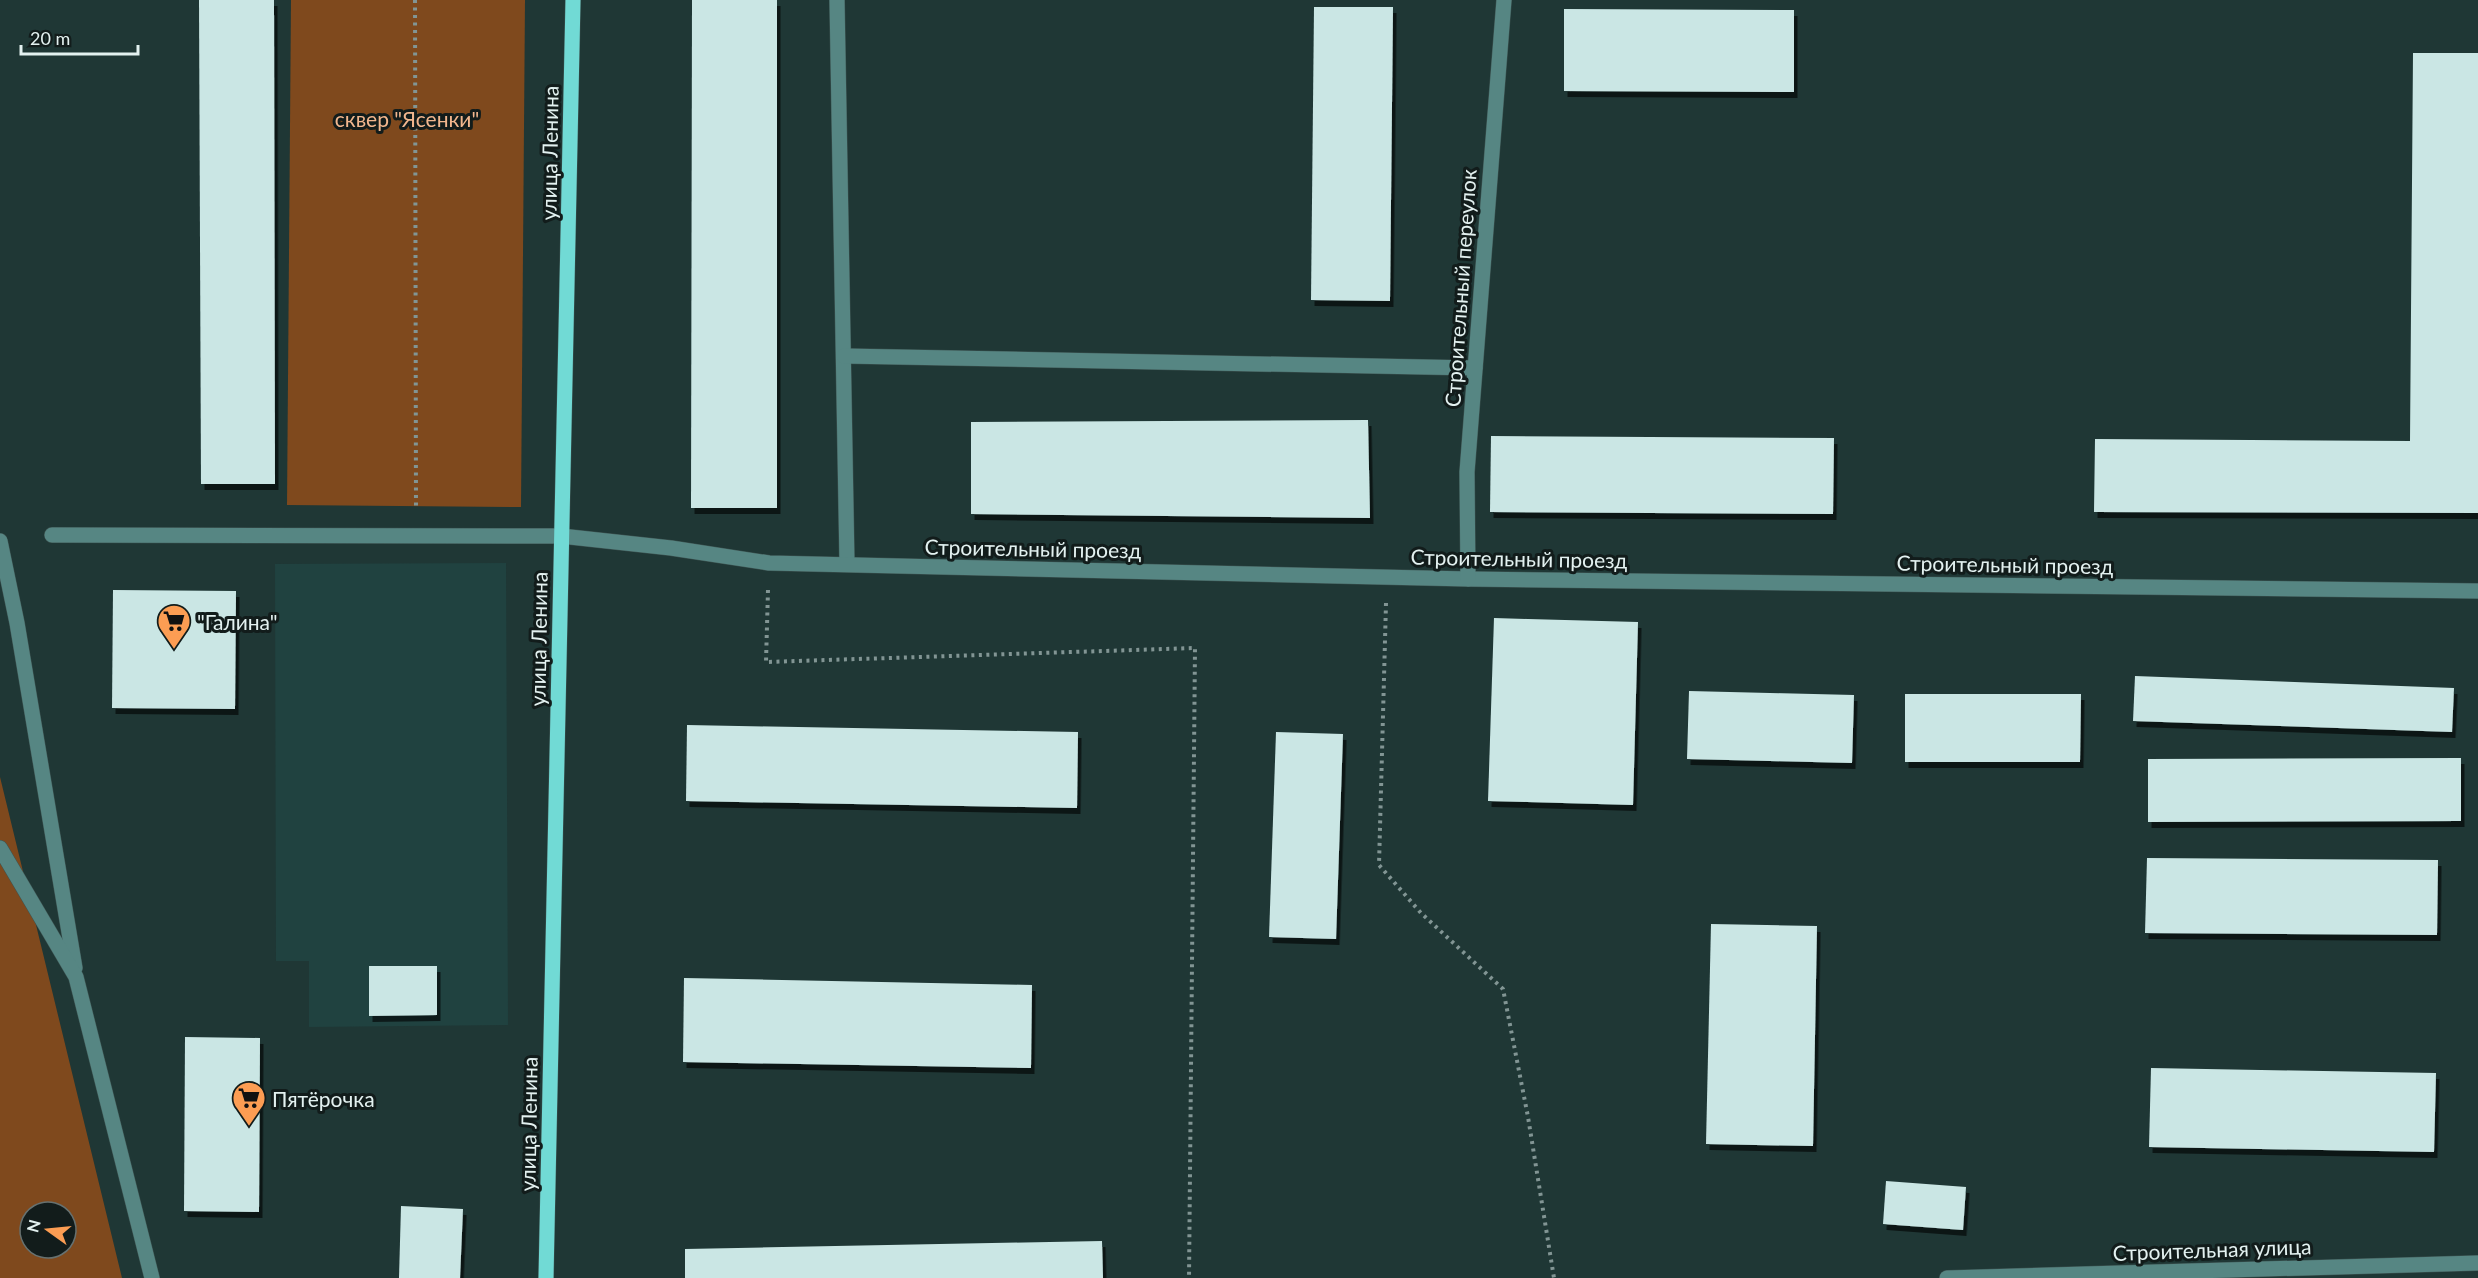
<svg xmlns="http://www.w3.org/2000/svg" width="2478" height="1278" viewBox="0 0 2478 1278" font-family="Lato,sans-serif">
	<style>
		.built { fill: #204240 }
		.green { fill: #7f491d; fill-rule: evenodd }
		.building { fill: #cae6e4; filter: url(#shadow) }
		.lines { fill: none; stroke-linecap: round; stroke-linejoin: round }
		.minor-casing { stroke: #3e5553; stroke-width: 16 }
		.major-casing { stroke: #3e5553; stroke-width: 16 }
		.path { stroke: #829594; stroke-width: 4; stroke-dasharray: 3 4.5; stroke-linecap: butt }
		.minor { stroke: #568683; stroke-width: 15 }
		.major { stroke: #71dad5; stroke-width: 15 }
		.labels { text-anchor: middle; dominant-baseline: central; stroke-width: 6; stroke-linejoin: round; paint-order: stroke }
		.park-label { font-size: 21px; fill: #f2b78e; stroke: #121c1b }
		.street-label { font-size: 21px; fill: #e3f1f0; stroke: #121c1b }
		.poi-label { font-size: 21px; fill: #e3f1f0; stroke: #121c1b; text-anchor: start }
	</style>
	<defs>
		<filter id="shadow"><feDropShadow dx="3.5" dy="6" stdDeviation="0" flood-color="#0009"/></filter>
	</defs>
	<rect width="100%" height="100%" fill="#1f3735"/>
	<!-- built -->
	<path class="built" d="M506 563 508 1025 309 1027V961H276L275 564Z"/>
	<!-- green -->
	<g class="green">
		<path d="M291 0H525L521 507 287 505Z"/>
		<path d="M0 777 122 1278H0ZM30 1212H66V1248H30Z"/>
	</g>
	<!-- building -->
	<g class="building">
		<path d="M199 0H274L275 484H201Z"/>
		<path d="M692 0H777V508H691Z"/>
		<path d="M1314 7H1393L1390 301 1311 300Z"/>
		<path d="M1564 9 1794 10V92L1564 91Z"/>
		<path d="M2413 53H2478V513L2094 512 2095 439 2410 441Z"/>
		<path d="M1368 420 1370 518 971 514V422Z"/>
		<path d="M1491 436 1834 438 1833 514 1490 512Z"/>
		<path d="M113 590 236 591 235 709 112 708Z"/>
		<path d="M1494 618 1638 622 1633 805 1488 801Z"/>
		<path d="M2135 676 2454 688 2452 732 2133 721Z"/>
		<path d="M1689 691 1854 695 1852 763 1687 759Z"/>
		<path d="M1905 694H2081L2080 762H1905Z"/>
		<path d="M687 725 1078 732 1077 808 686 801Z"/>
		<path d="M1276 732 1343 734 1336 939 1269 937Z"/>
		<path d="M2461 758V821L2148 822V759Z"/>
		<path d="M2147 858 2438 860 2437 935 2145 933Z"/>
		<path d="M1711 924 1817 926 1813 1146 1706 1144Z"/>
		<path d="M369 966H437V1015L369 1016Z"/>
		<path d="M684 978 1032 985 1031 1068 683 1062Z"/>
		<path d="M185 1037 260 1038 259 1212 184 1211Z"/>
		<path d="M2151 1068 2436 1073 2434 1152 2149 1147Z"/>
		<path d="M1886 1181 1966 1187 1963 1230 1883 1224Z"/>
		<path d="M401 1206 463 1209 460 1278H399Z"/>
		<path d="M1102 1241 1103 1278H685V1249Z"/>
	</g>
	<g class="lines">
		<!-- minor casing -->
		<g class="minor-casing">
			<g id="minor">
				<path d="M837 0 847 564"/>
				<path d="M844 356 1475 368"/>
				<path d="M52 535 561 536 671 548 769 563 1468 579 2478 591"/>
				<path d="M0 541 17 623 75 968"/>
				<path d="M1468 579 1467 472 1504 0"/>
				<path d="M0 848 76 977 152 1278"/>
				<path d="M1947 1278 2478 1263"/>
			</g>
		</g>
		<!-- major casing -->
		<g class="major-casing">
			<path id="major" d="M546 1278 573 0"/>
		</g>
		<!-- path -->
		<g class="path">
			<path d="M415 0 416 508"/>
			<path d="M768 590 766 662 1195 648 1189 1278"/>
			<path d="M1386 603 1379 865 1421 913 1503 989 1528 1117 1554 1278"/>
		</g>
		<!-- minor -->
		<use href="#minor" class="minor"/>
		<!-- major -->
		<use href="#major" class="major"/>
	</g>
	<!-- icons -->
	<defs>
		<g id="supermarket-pin" transform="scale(1.725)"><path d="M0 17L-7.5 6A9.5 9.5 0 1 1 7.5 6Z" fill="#fc9d53" stroke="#121c1b"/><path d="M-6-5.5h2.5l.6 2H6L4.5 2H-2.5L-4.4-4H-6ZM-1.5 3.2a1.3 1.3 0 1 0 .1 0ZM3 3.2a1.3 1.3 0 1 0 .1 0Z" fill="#111"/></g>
	</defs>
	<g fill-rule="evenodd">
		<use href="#supermarket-pin" x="174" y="621"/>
		<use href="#supermarket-pin" x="249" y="1098"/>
	</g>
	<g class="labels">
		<!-- park labels -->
		<g class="park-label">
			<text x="407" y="118">сквер "Ясенки"</text>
		</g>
		<!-- street labels -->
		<g class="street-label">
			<text transform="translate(549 153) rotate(-89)">улица Ленина</text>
			<text transform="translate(1460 288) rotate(-86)">Строительный переулок</text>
			<text transform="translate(1033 548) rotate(1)">Строительный проезд</text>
			<text transform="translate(1519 558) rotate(1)">Строительный проезд</text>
			<text transform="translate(2005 564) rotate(1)">Строительный проезд</text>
			<text transform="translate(538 639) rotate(-89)">улица Ленина</text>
			<text transform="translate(528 1124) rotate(-89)">улица Ленина</text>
			<text transform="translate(2212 1249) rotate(-2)">Строительная улица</text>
		</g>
		<!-- poi labels -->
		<g class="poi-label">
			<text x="197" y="621">"Галина"</text>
			<text x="272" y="1098">Пятёрочка</text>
		</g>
	</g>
	<!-- north arrow -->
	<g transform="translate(48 1230) rotate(285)"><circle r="28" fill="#121c1b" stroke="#667170" stroke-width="1.5"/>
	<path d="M0-4.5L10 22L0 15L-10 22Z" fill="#fc9d53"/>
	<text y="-9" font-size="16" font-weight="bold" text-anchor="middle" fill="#e3f1f0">N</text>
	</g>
	<!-- scale -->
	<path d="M21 45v9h117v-9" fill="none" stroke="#e3f1f0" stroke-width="3"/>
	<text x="30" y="45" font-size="18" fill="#e3f1f0" stroke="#121c1b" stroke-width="4.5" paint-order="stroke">20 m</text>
</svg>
